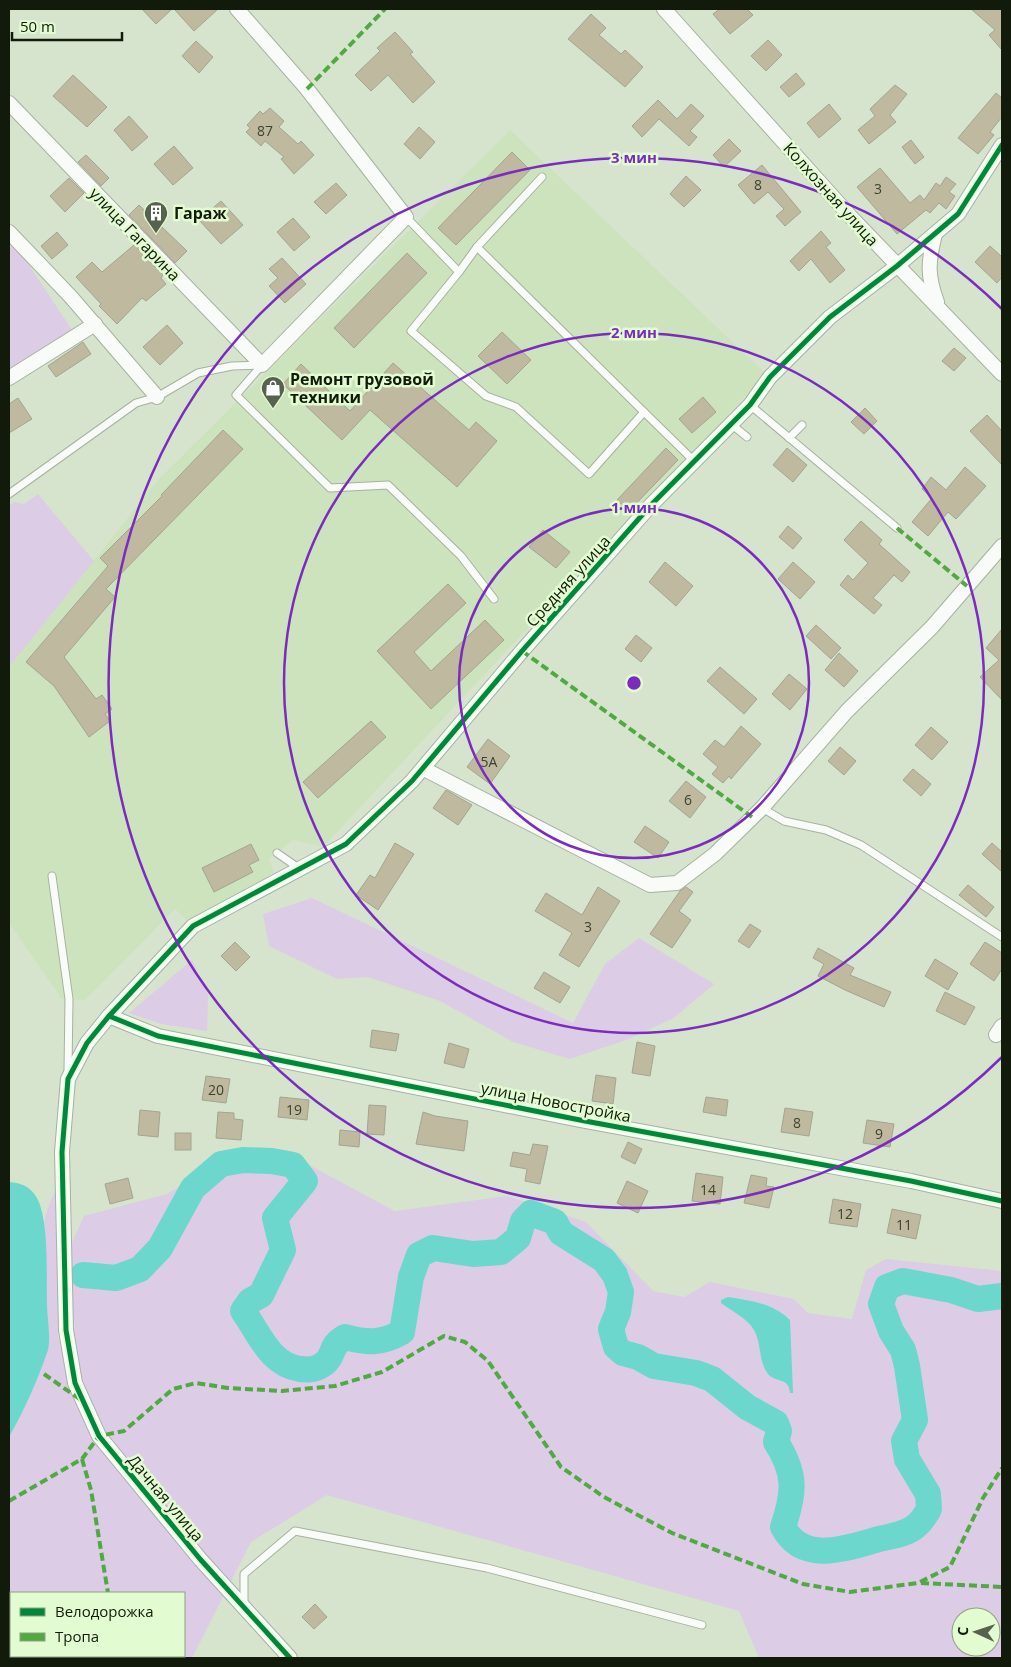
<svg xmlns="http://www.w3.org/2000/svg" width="1011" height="1667" viewBox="0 0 1011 1667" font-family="'Open Sans',sans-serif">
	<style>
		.built { fill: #cde3be }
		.green { fill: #dccce6; fill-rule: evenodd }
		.water { fill: #6bd7cd }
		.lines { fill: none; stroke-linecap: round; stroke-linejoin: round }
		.river { stroke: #6bd7cd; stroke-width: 26 }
		.building { fill: #beb99f; stroke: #a3a493 }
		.lane-casing { stroke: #a7b1a0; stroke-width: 9 }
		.street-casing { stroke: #a7b1a0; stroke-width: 16 }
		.lane { stroke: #f9fbf8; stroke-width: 7 }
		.street { stroke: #f9fbf8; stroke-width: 14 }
		.quiet { stroke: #51a941; stroke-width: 4; stroke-dasharray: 8 4; stroke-linecap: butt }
		.cycleway-casing { stroke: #e2fbd0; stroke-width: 8 }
		.cycleway { stroke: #00873e; stroke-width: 5 }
		.ring { fill: none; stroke: #7b2cbf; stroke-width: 2.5 }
		.labels { text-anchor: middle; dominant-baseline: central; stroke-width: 5; stroke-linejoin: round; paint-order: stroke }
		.number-label { font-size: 14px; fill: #3c4230 }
		.street-label { font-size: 16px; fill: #111a0b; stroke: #e2fbd0 }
		.poi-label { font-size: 16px; font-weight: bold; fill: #111a0b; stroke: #e2fbd0; text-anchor: start }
		.centre { fill: #7b2cbf; stroke: #e2fbd0; stroke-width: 2.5 }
		.ring-label { font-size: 15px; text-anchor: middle; font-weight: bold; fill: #7b2cbf; stroke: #e2fbd0; stroke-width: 5; stroke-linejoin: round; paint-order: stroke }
	</style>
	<rect width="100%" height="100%" fill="#d6e4cd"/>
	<!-- built -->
	<path class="built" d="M510 130 766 374 323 847 293 840 269 859 274 873 188 922 175 909 85 1000 62 999 9 923V667L158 480Z"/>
	<!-- green -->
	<g class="green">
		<path d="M15 244 72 330 9 369V249Z"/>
		<path d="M38 494 94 561 9 667V506L14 502 24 504Z"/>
		<path d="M312 898 573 1023 605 964 639 938 714 984 674 1018 626 1040 570 1059 513 1042 440 1001 368 977 337 979 269 946 263 914Z"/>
		<path d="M192 960 208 995 207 1031 161 1024 129 1013Z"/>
		<path d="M244 1147 294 1157 395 1211 507 1196 586 1222 653 1291 684 1297 710 1282 794 1299 808 1313 852 1319 866 1270 886 1259 1002 1271V1658H759L739 1611 327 1495 251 1542 192 1658H9V1437L18 1421 46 1295C47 1272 43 1250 44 1228 44 1215 50 1203 55 1191L59 1237 58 1336 61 1347 75 1327 70 1297 69 1249 84 1216 167 1194ZM11 1593H184V1656H11ZM961 1617H991V1647H961Z"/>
	</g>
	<!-- water -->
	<g class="water">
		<path d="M9 1182C20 1183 28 1185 35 1195 50 1216 46 1277 47 1304 47 1317 51 1337 48 1350 38 1379 24 1411 9 1437Z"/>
		<path d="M728 1297C752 1301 772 1303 790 1320L793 1393H790C789 1377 776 1383 768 1374 758 1361 762 1344 754 1330 748 1319 732 1311 721 1303V1300Z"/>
	</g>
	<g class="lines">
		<!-- river -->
		<path class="river" d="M83 1275 116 1278 140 1269 160 1248 193 1188 221 1164 243 1160 272 1161 293 1165 305 1181 275 1218 283 1250 261 1295 250 1301 243 1311C260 1334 269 1364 300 1369 310 1370 316 1370 325 1363 335 1355 329 1346 345 1337 367 1343 381 1344 402 1332L411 1277 419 1255 433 1248 473 1254 501 1252 518 1238 523 1221 531 1213 555 1222 561 1233 604 1260 615 1275 621 1292 618 1312 611 1329 616 1347 623 1353 638 1357 654 1366 696 1373 712 1379 747 1407 776 1423 779 1431 776 1442C796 1473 795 1492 783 1527 803 1565 847 1548 879 1539 892 1536 909 1534 918 1524 923 1520 926 1514 929 1509L928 1494 907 1459 904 1441 915 1420 907 1366 903 1350 891 1331 881 1304 887 1287 903 1281 951 1290 978 1299 1002 1296"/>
	</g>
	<!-- building -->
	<g class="building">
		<path d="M142 9H172L156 24Z"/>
		<path d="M174 9H218L194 31Z"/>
		<path d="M720 9H747L753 15 730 34 713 14Z"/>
		<path d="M971 9H1002V50L989 35 995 30Z"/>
		<path d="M591 14 606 28 599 35 621 54 625 50 643 67 625 87 568 39Z"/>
		<path d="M395 32 413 52 410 54 435 82 413 103 388 75 371 91 355 75 380 51 377 48Z"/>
		<path d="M768 40 782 55 766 71 751 56Z"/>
		<path d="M196 41 213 57 199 73 182 56Z"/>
		<path d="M796 73 805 84 789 97 780 87Z"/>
		<path d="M73 75 107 107 87 127 53 96Z"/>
		<path d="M895 85 907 94 890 115 896 122 869 144 858 130 875 116 870 109Z"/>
		<path d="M996 93 1002 98V117L990 132 994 135 978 154 958 138Z"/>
		<path d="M658 100 677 119 691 104 704 116 690 131 697 137 689 146 659 119 642 137 632 126Z"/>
		<path d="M829 104 841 119 819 138 807 123Z"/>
		<path d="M270 108 284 121 279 127 298 144 301 141 314 155 294 174 281 159 284 157 265 141 261 146 246 132 250 128 247 125 260 111 263 114Z"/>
		<path d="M129 116 148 137 132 151 114 130Z"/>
		<path d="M419 127 435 142 420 159 404 144Z"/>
		<path d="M729 139 741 151 724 167 713 155Z"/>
		<path d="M911 140 924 157 915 164 902 147Z"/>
		<path d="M174 146 193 168 173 185 154 164Z"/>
		<path d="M512 152 530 170 456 245 438 228Z"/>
		<path d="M86 155 109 178 101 186 78 162Z"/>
		<path d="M762 165 801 212 785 226 776 216 784 209 768 192 754 204 738 185Z"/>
		<path d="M880 168 910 203 920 195 924 200 936 183 940 186 946 177 956 184 949 192 955 196 946 209 939 203 930 213 926 210 897 234 857 187Z"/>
		<path d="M686 176 701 190 684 207 670 194Z"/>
		<path d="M69 178 84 193 65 212 50 196Z"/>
		<path d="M336 183 347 195 326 214 314 202Z"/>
		<path d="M221 201 243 225 221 244 199 220Z"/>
		<path d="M139 205 187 251 175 263 129 215Z"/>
		<path d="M293 218 310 237 294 251 277 232Z"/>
		<path d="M821 231 831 243 826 247 845 270 830 283 811 259 799 271 790 261Z"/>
		<path d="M57 232 68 245 52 259 41 246Z"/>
		<path d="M134 245 163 275 161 278 166 284 146 301 142 298 117 324 99 306 101 304 76 277 92 262 102 272Z"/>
		<path d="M990 246 1002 257V277L997 283 975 262Z"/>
		<path d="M407 253 427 273 354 348 334 328Z"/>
		<path d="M282 258 306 284 285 303 269 286 278 278 269 269Z"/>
		<path d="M167 325 183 343 160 365 143 347Z"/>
		<path d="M502 332 531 360 507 384 478 356Z"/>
		<path d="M83 342 91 354 56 377 48 366Z"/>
		<path d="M954 348 966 358 954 371 942 361Z"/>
		<path d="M393 363 469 430 476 422 497 441 457 487 370 410 342 440 283 384 301 364 350 411Z"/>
		<path d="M703 397 716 412 692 433 679 419Z"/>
		<path d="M18 398 32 419 9 433V404Z"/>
		<path d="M865 408 877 421 864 434 851 422Z"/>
		<path d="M987 415 1002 431V465L970 431Z"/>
		<path d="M223 430 243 449 106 589 115 597 64 657 96 699 102 695 112 709 105 714 110 721 89 737 54 686 26 662 108 566 100 558 162 496 161 495Z"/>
		<path d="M666 448 678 460 629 511 617 500Z"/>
		<path d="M787 448 807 465 793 482 773 465Z"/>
		<path d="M965 467 986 486 956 519 948 512 928 536 912 522 932 498 922 489 931 477 946 490Z"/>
		<path d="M861 521 882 540 879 544 910 572 902 582 894 575 873 598 882 605 874 614 840 585 848 575 853 580 868 563 844 540Z"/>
		<path d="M788 526 802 538 793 549 779 537Z"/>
		<path d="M543 530 570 552 556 568 529 547Z"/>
		<path d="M665 562 693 586 676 606 649 582Z"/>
		<path d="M793 562 815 582 800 599 778 579Z"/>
		<path d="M448 584 466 603 414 652 431 671 485 620 504 640 431 709 377 651Z"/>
		<path d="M816 625 841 648 831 659 806 636Z"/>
		<path d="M1002 629V700L980 677 999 660 986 648Z"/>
		<path d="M636 635 652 648 641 662 625 649Z"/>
		<path d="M839 653 858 671 844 687 825 670Z"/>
		<path d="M720 667 757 699 744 714 707 681Z"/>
		<path d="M789 674 807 689 790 710 772 694Z"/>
		<path d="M371 721 386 737 318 798 303 782Z"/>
		<path d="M741 726 761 744 731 779 729 776 723 783 712 774 718 767 703 754 715 740 724 747Z"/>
		<path d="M931 727 948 742 932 760 915 745Z"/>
		<path d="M488 739 510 756 490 784 467 767Z"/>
		<path d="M840 747 856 761 844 775 828 761Z"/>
		<path d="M913 769 931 784 921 796 903 780Z"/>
		<path d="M686 781 706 797 690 818 669 801Z"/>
		<path d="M446 790 472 805 458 825 433 808Z"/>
		<path d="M645 826 669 842 658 858 634 842Z"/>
		<path d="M395 843 414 854 378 910 356 895 370 875 375 878Z"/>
		<path d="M992 843 1002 852V872L982 854Z"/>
		<path d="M251 844 259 860 249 865 253 872 214 892 202 868Z"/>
		<path d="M968 885 994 907 986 917 959 895Z"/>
		<path d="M598 887 620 901 579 967 559 955 572 933 535 911 546 893 582 915Z"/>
		<path d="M686 887 693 892 679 911 691 920 672 948 650 934 680 891Z"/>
		<path d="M750 924 761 931 749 948 738 941Z"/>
		<path d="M235 942 250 957 236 971 221 956Z"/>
		<path d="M985 942 1002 953V969L994 981 970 964Z"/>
		<path d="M818 948 854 968 850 975 891 992 884 1007 845 990 818 976 824 964 813 958Z"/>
		<path d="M935 959 958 973 948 990 925 976Z"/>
		<path d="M544 972 570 987 560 1003 534 988Z"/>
		<path d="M945 992 975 1007 965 1025 936 1011Z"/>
		<path d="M372 1030 399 1034 396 1051 370 1047Z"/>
		<path d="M637 1042 655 1046 650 1076 632 1073Z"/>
		<path d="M449 1043 469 1049 464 1068 444 1063Z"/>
		<path d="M596 1075 616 1078 613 1104 592 1101Z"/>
		<path d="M206 1076 230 1079 226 1103 202 1100Z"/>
		<path d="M280 1097 309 1100 307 1120 278 1117Z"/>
		<path d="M706 1097 728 1100 726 1116 703 1112Z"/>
		<path d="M369 1105 386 1106 384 1135 367 1134Z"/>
		<path d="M785 1108 813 1112 809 1136 781 1132Z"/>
		<path d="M140 1110 160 1112 158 1137 138 1135Z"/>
		<path d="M218 1112 234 1113V1119L243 1120 241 1140 216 1138Z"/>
		<path d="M423 1112 435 1116 468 1121 464 1151 416 1144Z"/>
		<path d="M867 1120 894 1124 890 1147 863 1143Z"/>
		<path d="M340 1130 360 1132 359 1147 339 1145Z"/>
		<rect x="175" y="1133" width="16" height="17"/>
		<path d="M628 1142 642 1149 635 1164 621 1157Z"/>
		<path d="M533 1144 548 1146 540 1184 525 1181 527 1169 510 1166 513 1152 530 1155Z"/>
		<path d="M696 1173 723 1177 720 1204 692 1201Z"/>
		<path d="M751 1175 767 1178 766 1186 774 1187 769 1208 744 1203Z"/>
		<path d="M128 1178 133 1198 110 1204 105 1184Z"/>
		<path d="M627 1181 648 1191 638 1213 617 1203Z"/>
		<path d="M833 1199 861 1204 857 1227 829 1223Z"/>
		<path d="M892 1209 921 1215 916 1239 887 1233Z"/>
		<path d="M315 1604 327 1617 314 1629 302 1617Z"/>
	</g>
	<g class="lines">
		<!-- lane casing -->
		<g class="lane-casing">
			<g id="lane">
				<path d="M406 217 459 272 411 331 486 396 516 407 589 474 644 412 477 247 542 177"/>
				<path d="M459 272 477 247"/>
				<path d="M262 365 236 395 330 488 388 485 461 556 494 599"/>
				<path d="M750 405 897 528"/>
				<path d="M644 412 694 461"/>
				<path d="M731 424 747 437"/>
				<path d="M789 438 802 425"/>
				<path d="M9 494 136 403 157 397 198 373 232 366 261 365"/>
				<path d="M762 808 784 821 826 830 861 845 1002 937"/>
				<path d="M277 853 300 869"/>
				<path d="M52 876 69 999 68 1071"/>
				<path d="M244 1605V1574L295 1531 487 1568 702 1625"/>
			</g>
		</g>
		<!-- street casing -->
		<g class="street-casing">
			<g id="street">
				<path d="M664 9 850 216 1002 374"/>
				<path d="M9 103 262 365 406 217 307 89 237 9"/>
				<path d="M9 232 71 297 157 397"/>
				<path d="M935 234C928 262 927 275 937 302"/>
				<path d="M9 378 95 324"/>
				<path d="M424 769 650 885 677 883 715 854 762 808 847 711 932 627 1002 546"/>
				<path d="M109 1016 158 1036 585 1121 911 1181 1002 1201"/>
				<path d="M996 1035 1002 1026"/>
				<path d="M290 1658 200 1559 99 1436 75 1383 66 1330 62 1152 68 1079 87 1043 109 1016 193 926 346 844 412 781 522 651 651 505 750 405 770 377 830 317 897 266 958 214 1002 145"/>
			</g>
		</g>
		<!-- lane -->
		<use href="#lane" class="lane"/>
		<!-- street -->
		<use href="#street" class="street"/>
		<!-- quiet -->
		<g class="quiet">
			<path d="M307 89 385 9"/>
			<path d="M897 528 967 586"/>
			<path d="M522 651 752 817"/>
			<path d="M44 1374 81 1400"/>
			<path d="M82 1459 91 1490 108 1593"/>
			<path d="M9 1501 82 1459 99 1436 124 1431 173 1389 196 1383 228 1388 282 1391 335 1386 382 1372 444 1336 465 1342 488 1361 561 1467 604 1497 672 1533 803 1584 850 1592 918 1583 950 1567 983 1498 1002 1468"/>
			<path d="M921 1583 1002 1587"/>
			<path d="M117 1656 118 1658"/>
		</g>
		<!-- cycleway casing -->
		<g class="cycleway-casing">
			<g id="cycleway">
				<path d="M109 1016 158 1036 585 1121 911 1181 1002 1201"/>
				<path d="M290 1658 200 1559 99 1436 75 1383 66 1330 62 1152 68 1079 87 1043 109 1016 193 926 346 844 412 781 522 651 651 505 750 405 770 377 830 317 897 266 958 214 1002 145"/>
			</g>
		</g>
		<!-- cycleway -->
		<use href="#cycleway" class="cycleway"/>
	</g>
	<!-- distance rings -->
	<g class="ring">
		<circle cx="634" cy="683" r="175"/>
		<circle cx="634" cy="683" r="350"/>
		<path d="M1002 1057A525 525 0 1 1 1002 309"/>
	</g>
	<!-- icons -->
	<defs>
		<g id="building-pin" transform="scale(1.25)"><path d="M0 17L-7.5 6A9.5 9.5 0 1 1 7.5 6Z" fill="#56614f" stroke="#e2fbd0"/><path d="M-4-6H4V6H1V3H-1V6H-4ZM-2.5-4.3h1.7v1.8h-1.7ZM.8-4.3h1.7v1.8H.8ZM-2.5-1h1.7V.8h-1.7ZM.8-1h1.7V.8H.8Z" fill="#fff"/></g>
		<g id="shop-pin" transform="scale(1.25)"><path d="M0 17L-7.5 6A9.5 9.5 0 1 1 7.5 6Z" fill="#56614f" stroke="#e2fbd0"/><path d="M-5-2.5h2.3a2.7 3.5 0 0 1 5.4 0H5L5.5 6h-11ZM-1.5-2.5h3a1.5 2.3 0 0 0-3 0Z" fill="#fff"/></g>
	</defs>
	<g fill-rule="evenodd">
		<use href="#building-pin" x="156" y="213"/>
		<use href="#shop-pin" x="273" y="388"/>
	</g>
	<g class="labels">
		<!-- number labels -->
		<g class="number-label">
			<text x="265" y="130">87</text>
			<text x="758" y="184">8</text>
			<text x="878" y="188">3</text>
			<text x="489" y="761">5А</text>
			<text x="688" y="799">6</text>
			<text x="588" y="926">3</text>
			<text x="216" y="1089">20</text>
			<text x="294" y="1109">19</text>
			<text x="797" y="1122">8</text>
			<text x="879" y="1133">9</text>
			<text x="708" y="1189">14</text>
			<text x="845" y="1213">12</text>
			<text x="904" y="1224">11</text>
		</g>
		<!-- street labels -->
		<g class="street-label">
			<text transform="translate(831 194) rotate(48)">Колхозная улица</text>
			<text transform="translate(135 234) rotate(46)">улица Гагарина</text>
			<text transform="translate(568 581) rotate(-48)">Средняя улица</text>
			<text transform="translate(556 1102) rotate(11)">улица Новостройка</text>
			<text transform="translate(166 1498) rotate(50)">Дачная улица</text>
		</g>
		<!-- poi labels -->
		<g class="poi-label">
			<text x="174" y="213">Гараж</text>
			<text x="290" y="379">Ремонт грузовой<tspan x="290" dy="18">техники</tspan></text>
		</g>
	</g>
	<circle cx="634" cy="683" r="8" class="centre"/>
	<g class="ring-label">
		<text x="634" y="163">3 мин</text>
		<text x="634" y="338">2 мин</text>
		<text x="634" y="513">1 мин</text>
	</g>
	<!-- border -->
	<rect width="1011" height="1667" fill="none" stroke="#111a0b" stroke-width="20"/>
	<!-- legend -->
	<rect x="10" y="1592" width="175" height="65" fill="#e2fbd0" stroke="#8ea181"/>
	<rect x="20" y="1608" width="25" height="8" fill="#00873e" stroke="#8ea181"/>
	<text x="55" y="1617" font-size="15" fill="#111a0b">Велодорожка</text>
	<rect x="20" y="1633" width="25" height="8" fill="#51a941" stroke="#8ea181"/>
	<text x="55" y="1642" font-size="15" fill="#111a0b">Тропа</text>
	<!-- north arrow -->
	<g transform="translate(976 1632) rotate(273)"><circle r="24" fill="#e2fbd0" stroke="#8ea181"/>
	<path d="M0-4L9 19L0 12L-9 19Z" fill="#56614f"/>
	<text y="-8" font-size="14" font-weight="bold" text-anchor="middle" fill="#111a0b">С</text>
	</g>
	<!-- scale -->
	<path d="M12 32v8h110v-8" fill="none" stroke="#111a0b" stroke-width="2.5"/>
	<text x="20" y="32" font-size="15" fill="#111a0b" stroke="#e2fbd0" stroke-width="4" paint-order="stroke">50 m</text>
</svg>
